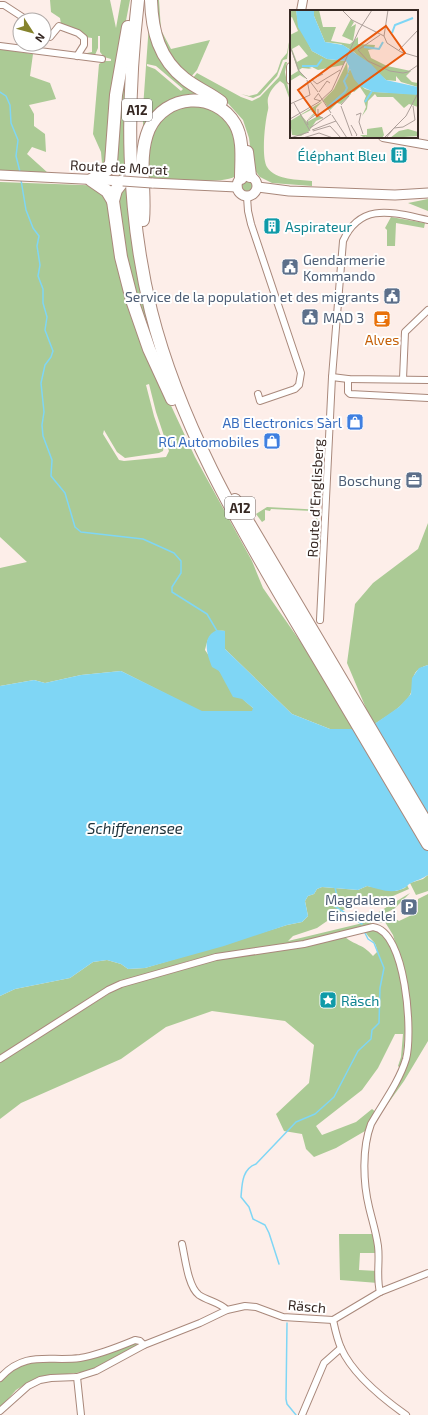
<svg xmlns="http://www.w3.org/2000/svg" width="428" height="1415" viewBox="0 0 428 1415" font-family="'Exo 2',sans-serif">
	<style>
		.green { fill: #abca95; fill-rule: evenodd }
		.water { fill: #7fd6f5 }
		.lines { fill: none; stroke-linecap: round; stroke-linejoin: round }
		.stream { stroke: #7fd6f5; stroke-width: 1.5 }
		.minor-casing { stroke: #a9887b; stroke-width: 8 }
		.tertiary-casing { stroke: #a9887b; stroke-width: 10 }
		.secondary-casing { stroke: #a9887b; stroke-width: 11 }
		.motorway-casing { stroke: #a9887b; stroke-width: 14 }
		.minor { stroke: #fff; stroke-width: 6 }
		.tertiary { stroke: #fff; stroke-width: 8 }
		.secondary { stroke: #fff; stroke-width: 9 }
		.motorway { stroke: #fff; stroke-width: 12 }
		.secondary-bridge-casing { stroke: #a9887b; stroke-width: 11; stroke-linecap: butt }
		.secondary-bridge { stroke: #fff; stroke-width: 9 }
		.labels { text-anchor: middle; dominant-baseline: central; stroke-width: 4; stroke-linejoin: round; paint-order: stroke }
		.shield { fill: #fff; stroke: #726865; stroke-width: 1 }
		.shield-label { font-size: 13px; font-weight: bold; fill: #362823 }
		.culture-label { font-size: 14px; fill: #0d838f; stroke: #fff; text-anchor: start }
		.street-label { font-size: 14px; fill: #362823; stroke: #fff }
		.service-label { font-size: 14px; fill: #4e5e75; stroke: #fff; text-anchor: end }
		.food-label { font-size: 14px; fill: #c56008; stroke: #fff }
		.shop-label { font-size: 14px; fill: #366cbe; stroke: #fff; text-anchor: end }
		.water-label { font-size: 15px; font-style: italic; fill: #1d3139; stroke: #fff }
		.inset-river { fill: none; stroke: #7fd6f5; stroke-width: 2 }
		.inset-road { fill: none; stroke: #ad9f9a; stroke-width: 1 }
		.view { fill: #e8590c; fill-opacity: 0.15; stroke: #e8590c; stroke-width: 2 }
		.inset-edge { fill: none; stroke: #362823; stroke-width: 2 }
	</style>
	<rect width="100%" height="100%" fill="#fdeee9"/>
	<!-- green -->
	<g class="green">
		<path d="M50 0H110L116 28 121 0H130L117 67 110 135 103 175 101 152 93 134 99 64 104 61H111V59L104 57 100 52V36H98V48L95 55 82 54 92 52V38L85 37 61 24 60 18 51 12Z"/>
		<path d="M155 0H159L161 30 171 49 210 40 197 70 190 78 184 73 162 45Z"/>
		<path d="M149 24 158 48 210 96 189 98 143 135V108ZM147 64 156 66 183 89 181 91 155 69 147 66Z"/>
		<path d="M291 31 287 59 283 60 277 76 260 95 253 98 241 94 249 96 257 94 277 72 281 60 287 53Z"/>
		<path d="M0 49 33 54 30 76 50 83 56 99 29 105 34 114V126L45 134 46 152 32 147 27 154 48 173 0 172Z"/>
		<path d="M127 53 124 123 126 177H121L116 170 113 161Z"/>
		<path d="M285 62H287L285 72 291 103 284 84 280 81C274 86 270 91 268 98 267 103 269 106 268 110 265 121 261 157 267 167 276 181 298 179 312 181V186L272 183 260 177 253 168 249 138 243 120 225 100 192 79 197 73 241 97 252 101 260 97 279 77Z"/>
		<path d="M180 105 215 108 235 134 237 175C227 186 164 178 147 178L148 147 157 122Z"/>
		<circle cx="247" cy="186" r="5"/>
		<path d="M0 182 109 186 104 184 126 187 160 382 195 457 252 561 263 588 316 664 355 729H330L292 714 225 649V631C211 629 208 637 205 650 219 671 233 692 253 708V711L202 712 121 671 81 675 45 683 34 680 0 686V568L27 562 0 537ZM149 384 156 412 169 451 166 457 124 461 119 460 103 434 104 430 117 452 125 458 159 453 163 451 164 445 154 416 146 385Z"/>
		<path d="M428 199V211L408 203Z"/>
		<path d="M391 217 425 223 424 228 396 223 395 246H387V230L385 228Z"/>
		<path d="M267 507 323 510 322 514 312 513V511L271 509 270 511 265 510V520L262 522 256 514Z"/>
		<path d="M316 518 322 521V524H318L317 540H321L315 547Z"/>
		<path d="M428 523V665C406 672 417 682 410 695 402 708 385 717 373 725L347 663 355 604 373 583 418 549Z"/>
		<path d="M428 875V891L416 895 410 883 423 879Z"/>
		<path d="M407 885 409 889 386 899 372 897 343 910 317 928 293 936 288 941 367 922 377 913 410 893 394 909 381 915 371 924 366 926 306 941 227 953 192 960 121 982 0 1056V996L15 989 70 978 93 962 107 960 121 964 128 969 145 968 287 925 302 922 308 916 305 901 308 896 314 894 317 889 322 887 358 890 367 886 396 891 405 888Z"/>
		<path d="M428 894V1041L404 1081 372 1126 410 1055 403 968 393 935 385 922 378 923 380 920 390 916 399 921 418 912V899Z"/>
		<path d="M371 929C408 934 410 1040 400 1068L398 1066 401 1057 403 1034H395L378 1068 362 1090 316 1126 322 1135 356 1122 372 1109 377 1113 365 1131 336 1148 314 1157 306 1149 302 1134 284 1131 276 1114 309 1083 314 1045 285 1021 212 1011 166 1027 121 1059 21 1103 0 1119V1062L121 986 222 958 344 936C355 946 362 943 373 956L377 952C377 940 369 940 365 931Z"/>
		<path d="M339 1234H376L378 1253H360L359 1270 378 1271V1283L340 1280Z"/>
		<path d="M133 1342 138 1343 137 1347 96 1368 84 1372 50 1376 29 1382 16 1390 0 1408V1379L10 1369 37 1360H72Z"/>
	</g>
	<!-- water -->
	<path class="water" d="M217 630 225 631V649L292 714 330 729H355L373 725 399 707 411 694 412 678 419 668 428 665V875C422 879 417 880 411 883 408 884 407 887 404 888 392 895 379 889 367 886L358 890 322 887 317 889 314 894 308 896 305 901 308 916 302 922 287 925 224 946 145 968 128 969 121 964 107 960 93 962 70 978 15 989 0 996V686L34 680 45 683 81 675 121 671 202 711H252L253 708 242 699 233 697 219 671 212 667C207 654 201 637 217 630Z"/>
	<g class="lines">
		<!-- stream -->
		<g class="stream">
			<path d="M0 92 6 96 10 105 11 123 18 140 16 156 20 172"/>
			<path d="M21 180 26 210 33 228 39 236 37 246 40 265 38 276 43 289V303L47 317 45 330 53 351 51 357 45 365 41 383 44 412 42 425 43 436 52 460 51 476 65 493 75 527 81 532 143 539 174 553 181 561V573L172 587V592L207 614 217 631"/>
			<path d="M335 887 337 897 333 903V905L362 924"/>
			<path d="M279 1264 269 1233 265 1225 253 1219 249 1207 241 1197C242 1184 242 1169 256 1164L296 1122 315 1114 334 1097 358 1051 371 1039 372 1030 379 1023 380 988 384 968 374 943 368 939 365 933"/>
			<path d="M287 1323 286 1399 287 1404 296 1415"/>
		</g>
		<!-- minor casing -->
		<g class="minor-casing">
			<g id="minor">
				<path d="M0 5H4L27 20"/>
				<path d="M44 36 50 37 59 26 78 33 84 38V45L77 56"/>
				<path d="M0 46 102 59"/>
				<path d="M247 197 248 211 251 224 301 373 299 385 295 389 260 401 258 394"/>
				<path d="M332 377 348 379 428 380"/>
				<path d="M348 379V392L350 394 428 398"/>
				<path d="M403 379 405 332 428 310"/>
				<path d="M320 620 332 377 343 241C361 201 394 213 428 220"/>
				<path d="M0 1059 108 990 121 984 216 957 304 944 373 927C406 931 413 1033 406 1059 399 1082 383 1103 371 1124 362 1148 363 1182 369 1207 372 1220 376 1232 378 1246 380 1261 376 1277 380 1292"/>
				<path d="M182 1244C185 1257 188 1287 199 1295 208 1301 219 1302 227 1310"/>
				<path d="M333 1320C335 1329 337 1339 341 1348 353 1375 382 1398 406 1415"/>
				<path d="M77 1377 81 1415"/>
				<path d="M0 1378C25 1350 49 1362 80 1358 99 1355 118 1347 135 1340L140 1341 144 1345"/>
				<path d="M0 1411 28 1386 40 1380 51 1378 77 1377 96 1371 144 1345 200 1323 227 1310 245 1306 256 1307 283 1317 333 1320 380 1292 428 1273"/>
				<path d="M302 1415 324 1363 341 1348"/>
			</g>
		</g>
		<!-- tertiary casing -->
		<g class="tertiary-casing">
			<g id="tertiary">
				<path d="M301 11 303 0"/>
				<path d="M291 67V80"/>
				<path d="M383 137 428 145"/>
			</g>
		</g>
		<!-- secondary casing -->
		<g class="secondary-casing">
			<g id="secondary">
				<path d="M0 175 123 181"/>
				<circle cx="247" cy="186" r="10"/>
				<path d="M152 183 237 187"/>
				<path d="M258 187 289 191 395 195 428 193"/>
			</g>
		</g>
		<!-- motorway casing -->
		<g class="motorway-casing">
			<g id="motorway">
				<path d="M138 0C126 105 126 208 151 311 179 422 236 520 294 618 339 693 383 768 428 844"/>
				<path d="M151 0C152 31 159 59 185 79 196 88 210 93 221 102"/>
				<path d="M247 152 250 176"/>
				<path d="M123 181 116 190 113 201 121 257 132 300 149 349 172 399"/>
				<path d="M113 201 107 191 91 180 107 170 111 163 116 95 128 27"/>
				<path d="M143 220C146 190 137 157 149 129 165 94 215 90 235 124 244 140 241 160 241 178"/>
				<path d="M235 500 428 826"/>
			</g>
		</g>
		<!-- minor -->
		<use href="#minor" class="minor"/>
		<!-- tertiary -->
		<use href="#tertiary" class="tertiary"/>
		<!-- secondary -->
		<use href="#secondary" class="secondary"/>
		<!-- motorway -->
		<use href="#motorway" class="motorway"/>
		<!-- secondary-bridge casing -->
		<g class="secondary-bridge-casing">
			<path id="secondary-bridge" d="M123 181 152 183"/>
		</g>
		<!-- secondary-bridge -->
		<use href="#secondary-bridge" class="secondary-bridge"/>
	</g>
	<!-- icons -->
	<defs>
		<g id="building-square" transform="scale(0.9)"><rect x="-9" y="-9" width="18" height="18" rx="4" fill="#0f9aa8" stroke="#fff"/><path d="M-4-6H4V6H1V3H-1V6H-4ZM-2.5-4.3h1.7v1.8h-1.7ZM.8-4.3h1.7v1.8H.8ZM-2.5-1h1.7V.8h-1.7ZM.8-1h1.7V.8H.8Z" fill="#fff"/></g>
		<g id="civic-square" transform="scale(0.9)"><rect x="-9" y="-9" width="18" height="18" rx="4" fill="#5c6f8a" stroke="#fff"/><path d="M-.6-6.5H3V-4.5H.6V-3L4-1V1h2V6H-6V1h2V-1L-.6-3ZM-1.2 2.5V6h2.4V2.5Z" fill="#fff"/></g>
		<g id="cafe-square" transform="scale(0.9)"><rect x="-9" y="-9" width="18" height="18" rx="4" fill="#e8710a" stroke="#fff"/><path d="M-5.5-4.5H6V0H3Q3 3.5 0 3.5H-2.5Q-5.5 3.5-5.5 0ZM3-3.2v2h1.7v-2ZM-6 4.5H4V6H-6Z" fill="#fff"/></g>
		<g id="shop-square" transform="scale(0.9)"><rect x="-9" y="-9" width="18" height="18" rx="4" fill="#3f7fe0" stroke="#fff"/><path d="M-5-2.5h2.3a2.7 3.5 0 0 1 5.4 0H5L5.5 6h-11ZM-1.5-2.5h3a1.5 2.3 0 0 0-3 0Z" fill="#fff"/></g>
		<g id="office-square" transform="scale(0.9)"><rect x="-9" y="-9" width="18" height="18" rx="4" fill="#5c6f8a" stroke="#fff"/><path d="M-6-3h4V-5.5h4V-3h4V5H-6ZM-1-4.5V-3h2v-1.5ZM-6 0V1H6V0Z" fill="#fff"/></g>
		<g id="parking-square" transform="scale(0.9)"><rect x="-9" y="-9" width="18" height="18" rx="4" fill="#5c6f8a" stroke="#fff"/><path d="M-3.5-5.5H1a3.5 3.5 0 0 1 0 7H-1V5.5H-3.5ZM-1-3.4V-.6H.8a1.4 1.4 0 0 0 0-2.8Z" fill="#fff"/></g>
		<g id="sight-square" transform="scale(0.9)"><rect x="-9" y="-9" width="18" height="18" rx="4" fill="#0f9aa8" stroke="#fff"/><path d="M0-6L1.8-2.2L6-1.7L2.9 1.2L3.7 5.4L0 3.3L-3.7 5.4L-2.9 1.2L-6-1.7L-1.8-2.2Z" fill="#fff"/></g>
	</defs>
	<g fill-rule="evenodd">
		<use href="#building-square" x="399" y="155"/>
		<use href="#building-square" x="272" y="226"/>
		<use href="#civic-square" x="290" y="267"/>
		<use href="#civic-square" x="392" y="296"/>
		<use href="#civic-square" x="310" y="317"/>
		<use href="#cafe-square" x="382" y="319"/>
		<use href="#shop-square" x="355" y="422"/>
		<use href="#shop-square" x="272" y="441"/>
		<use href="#office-square" x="414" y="480"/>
		<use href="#parking-square" x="409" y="907"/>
		<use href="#sight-square" x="328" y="1000"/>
	</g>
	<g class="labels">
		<!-- shield labels -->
		<g class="shield">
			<rect x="122" y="99" width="30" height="22" rx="3"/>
			<rect x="225" y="497" width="30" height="22" rx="3"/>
		</g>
		<g class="shield-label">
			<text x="137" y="110">A12</text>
			<text x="240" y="508">A12</text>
		</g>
		<!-- culture labels -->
		<g class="culture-label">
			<text x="386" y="155" text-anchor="end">Éléphant Bleu</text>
			<text x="285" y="226">Aspirateur</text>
			<text x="341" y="1000">Räsch</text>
		</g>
		<!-- street labels -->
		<g class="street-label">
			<text transform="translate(119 167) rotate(3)">Route de Morat</text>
			<text transform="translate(315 498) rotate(-87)">Route d'Englisberg</text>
			<text transform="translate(307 1306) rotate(5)">Räsch</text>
		</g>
		<!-- service labels -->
		<g class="service-label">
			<text x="303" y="259" text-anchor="start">Gendarmerie<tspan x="303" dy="16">Kommando</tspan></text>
			<text x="379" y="296">Service de la population et des migrants</text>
			<text x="323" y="317" text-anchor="start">MAD 3</text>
			<text x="401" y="480">Boschung</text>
			<text x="396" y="899">Magdalena<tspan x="396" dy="16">Einsiedelei</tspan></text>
		</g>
		<!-- food labels -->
		<g class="food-label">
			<text x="382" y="339">Alves</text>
		</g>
		<!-- shop labels -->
		<g class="shop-label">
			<text x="342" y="422">AB Electronics Sàrl</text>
			<text x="259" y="441">RG Automobiles</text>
		</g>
		<!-- water labels -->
		<g class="water-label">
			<text x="135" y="828">Schiffenensee</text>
		</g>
	</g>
	<!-- overview -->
	<g transform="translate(290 10)">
		<rect width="128" height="128" fill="#fdeee9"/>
		<path d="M0 0H6L8 12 22 41 37 49 56 51 53 55 28 60 22 57 19 58 22 59 12 58 9 60 16 69 10 65 0 71V66L8 61 0 36V25L8 21 2 7 0 8ZM9 35 18 46 7 52 2 39ZM24 0H29L33 17H46L41 31 60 34 68 27V34L85 35 84 39 78 40 81 48 97 56 121 61 116 66 122 72 128 73V77L111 72 106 66V71L96 70 64 42 51 34 35 32 24 6ZM61 9 64 12 61 17 66 14 63 31 52 26ZM57 52 58 63 60 59 68 73 75 79 85 82 127 84 128 97 119 94 114 98 103 87H87L85 84 78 91 77 99 72 106 76 97 74 91 76 86 70 77 64 82 61 80V84L51 94 47 93 40 100 33 90 44 79ZM33 91 26 98V103L17 110 24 103 21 101 23 99 11 105 17 112 28 106 33 108 26 111 19 121 11 126 2 125 0 111ZM92 117 94 125 92 128H76V126L75 128 70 125H77V119ZM118 119 128 122V126L100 128 109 121Z" fill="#abca95" fill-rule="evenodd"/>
		<path d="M6 0H24V6L35 32 53 35 81 54 96 70 128 77V85L84 82 70 76 64 69 60 59 57 65 59 56 56 51 37 49 22 41 8 17Z" fill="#7fd6f5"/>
		<path class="inset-river" d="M102 23 105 15 123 8M74 37 89 39 93 32M12 56H27L32 49M75 92 82 81M38 97 55 82 57 78 54 71 58 64"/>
		<path class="inset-road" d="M52 0 62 10 94 26 97 33 111 42 128 47M90 25 68 40 78 51 100 61 113 63 118 62 128 55M94 26 98 0M0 36 9 61 17 69M109 40 128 20M21 69 27 74 50 60M22 69 33 64M19 70 28 82M29 82 37 71 40 73M28 83 41 103M28 84 24 89 31 91M4 93 20 121M0 94 20 85 17 70M51 95 59 86M51 96 62 126M28 99V106L33 108M42 105 57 128M66 105 71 103 69 112 73 124M0 109 29 92 42 80 69 20 82 0M18 115 17 111 25 105M61 115 67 125 66 126M20 118 41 104M22 120 46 111M23 121 40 116 51 128M0 128 19 122M13 128 29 123 43 128M94 128 116 106 128 83M96 128 104 118 113 117 125 110 123 96"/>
		<path class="view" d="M96 16 115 43 27 106 8 80Z"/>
		<rect width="128" height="128" class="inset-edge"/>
	</g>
	<!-- north arrow -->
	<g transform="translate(32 32) rotate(126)"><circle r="19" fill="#ffffff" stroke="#afa9a7"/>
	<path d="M0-3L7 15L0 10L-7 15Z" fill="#85832c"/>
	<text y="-6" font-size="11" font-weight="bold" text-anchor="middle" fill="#362823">N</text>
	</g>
</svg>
